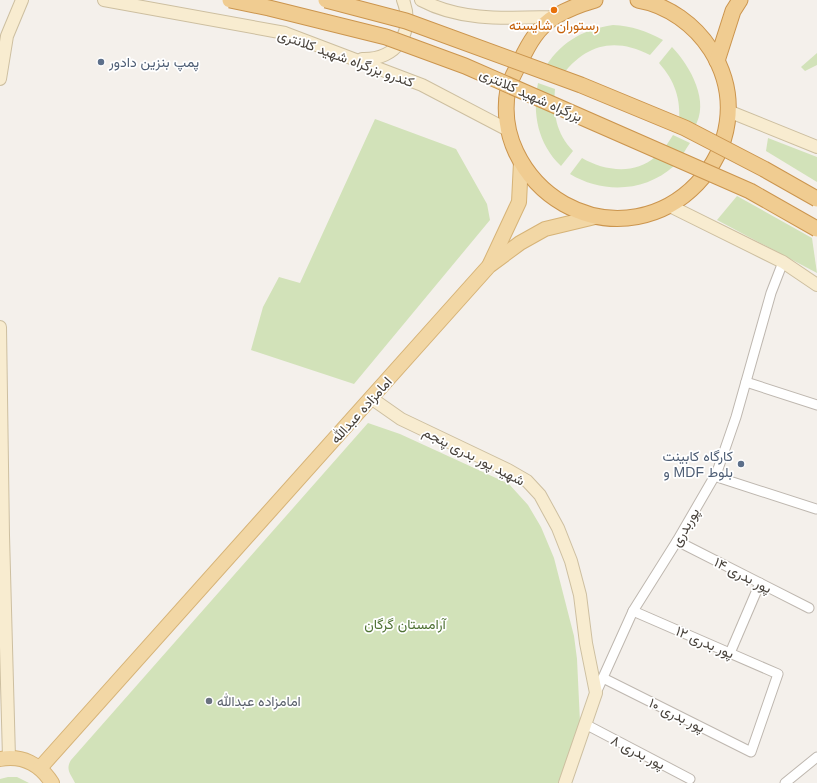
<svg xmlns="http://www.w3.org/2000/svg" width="817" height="783" viewBox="0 0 817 783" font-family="Arial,Vazirmatn,sans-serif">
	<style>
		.green { fill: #d2e2b9 }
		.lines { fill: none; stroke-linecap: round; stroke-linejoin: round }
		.minor-casing { stroke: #beb7af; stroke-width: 11 }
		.secondary-casing { stroke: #cdbfa0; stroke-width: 14 }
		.primary-casing { stroke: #d6b377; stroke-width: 16 }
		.trunk-casing { stroke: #cb954e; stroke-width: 17 }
		.minor { stroke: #fff; stroke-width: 9 }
		.secondary { stroke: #f8ecd0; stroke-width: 12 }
		.primary { stroke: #f2d7a5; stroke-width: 14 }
		.trunk { stroke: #f0cc91; stroke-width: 15 }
		.trunk-bridge-casing { stroke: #cb954e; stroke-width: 17; stroke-linecap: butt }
		.trunk-bridge { stroke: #f0cc91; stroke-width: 15 }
		.food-dot { fill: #e8710a; stroke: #fff; stroke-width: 1.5 }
		.service-dot { fill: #5c6f8a; stroke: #fff; stroke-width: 1.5 }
		.worship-dot { fill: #6b7280; stroke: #fff; stroke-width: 1.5 }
		.labels { text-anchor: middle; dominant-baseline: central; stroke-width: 3.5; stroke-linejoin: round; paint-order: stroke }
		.food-label { font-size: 14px; fill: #c56008; stroke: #fff }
		.street-label { font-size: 14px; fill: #47413a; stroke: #fff }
		.service-label { font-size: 14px; fill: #4e5e75; stroke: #fff; text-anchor: start }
		.park-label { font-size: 14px; fill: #4f7234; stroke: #fff }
		.worship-label { font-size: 14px; fill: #5b616d; stroke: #fff; text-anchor: start }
	</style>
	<rect width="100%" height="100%" fill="#f4f0eb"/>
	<!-- green -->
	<g class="green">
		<path d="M613 25C632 26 646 31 663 40L650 55C613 36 584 45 560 78L543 71C559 43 581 30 613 25Z"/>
		<path d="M672 47C690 66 711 102 694 128L679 123C681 99 675 81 659 63Z"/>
		<path d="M817 53V65L805 71 801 67Z"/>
		<path d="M538 83 555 89C553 114 556 133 573 151L561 166C538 144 532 114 538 83Z"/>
		<path d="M375 119 456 149 487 204 490 220 354 384 251 350 263 307 279 277 300 283Z"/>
		<path d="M673 135 690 143C685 150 681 159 674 166 645 192 603 194 570 174L582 158C604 171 635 175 655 157 663 151 668 143 673 135Z"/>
		<path d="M768 138 817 157V182L766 151Z"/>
		<path d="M737 196 812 238 817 273 717 220Z"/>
		<path d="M368 423 400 434 509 484 528 505 541 527 554 558 574 636 577 659 580 722 558 783H75C71 774 65 770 71 760Z"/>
		<path d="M8 777H17L29 783H0V779Z"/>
	</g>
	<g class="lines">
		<!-- minor casing -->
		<g class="minor-casing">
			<g id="minor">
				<path d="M746 382 817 405"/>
				<path d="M714 476 816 509"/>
				<path d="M677 541 809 608"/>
				<path d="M730 653 760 583"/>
				<path d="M603 678 751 752 778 674 633 611"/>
				<path d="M596 693 633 611 677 541 717 472 736 417 771 293 783 262"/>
				<path d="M585 724 690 779"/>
				<path d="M785 783 817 757"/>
			</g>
		</g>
		<!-- secondary casing -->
		<g class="secondary-casing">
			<g id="secondary">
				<path d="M104 0 285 33 422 85 508 130"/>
				<path d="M421 0C462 22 509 18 554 17"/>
				<path d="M362 59C397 60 415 32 403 0"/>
				<path d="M0 79 7 36 22 0"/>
				<path d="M728 111 817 147"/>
				<path d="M670 206 783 262 817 285"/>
				<path d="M0 327 3 535 9 758"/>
				<path d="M371 398 401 419 508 470 527 481 540 495 558 528 571 561 580 595 586 643 596 693 565 783"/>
			</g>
		</g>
		<!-- primary casing -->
		<g class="primary-casing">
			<g id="primary">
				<path d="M490 264 519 202 521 162"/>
				<path d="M0 759C22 755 40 764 52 783"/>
				<path d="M40 768 489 266 520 243 545 229 595 217"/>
			</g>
		</g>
		<!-- trunk casing -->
		<g class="trunk-casing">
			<g id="trunk">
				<path d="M595 0C581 4 568 9 556 16 538 27 529 43 520 62 516 70 510 80 508 89 504 110 507 133 516 152 527 175 543 192 564 204 663 259 771 146 711 50 695 25 668 5 638 0"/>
				<path d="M717 61 733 11 740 0"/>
			</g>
		</g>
		<!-- minor -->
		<use href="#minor" class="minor"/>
		<!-- secondary -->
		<use href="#secondary" class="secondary"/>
		<!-- primary -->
		<use href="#primary" class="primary"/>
		<!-- trunk -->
		<use href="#trunk" class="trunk"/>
		<!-- trunk-bridge casing -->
		<g class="trunk-bridge-casing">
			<g id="trunk-bridge">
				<path d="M230 0 269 8 386 37 465 66 750 191 817 229"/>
				<path d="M326 0 406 21 581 85 685 128 764 169 817 199"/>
			</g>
		</g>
		<!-- trunk-bridge -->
		<use href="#trunk-bridge" class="trunk-bridge"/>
	</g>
	<!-- markers -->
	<circle class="food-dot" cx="554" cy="10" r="4"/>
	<g class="service-dot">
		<circle cx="101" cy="62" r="4"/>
		<circle cx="741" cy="464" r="4"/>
	</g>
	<circle class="worship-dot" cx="209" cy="701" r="4"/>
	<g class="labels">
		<!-- food labels -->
		<g class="food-label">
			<text x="554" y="25">رستوران شایسته</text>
		</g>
		<!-- street labels -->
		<g class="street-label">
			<text transform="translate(346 58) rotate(20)">کندرو بزرگراه شهید کلانتری</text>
			<text transform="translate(531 95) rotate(24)">بزرگراه شهید کلانتری</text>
			<text transform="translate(361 410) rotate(-48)">امامزاده عبدالله</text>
			<text transform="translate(474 456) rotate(27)">شهید پور بدری پنجم</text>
			<text transform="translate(685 527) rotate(-60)">پوربدری</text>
			<text transform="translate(743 575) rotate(27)">پور بدری ۱۴</text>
			<text transform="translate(705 642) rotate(23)">پور بدری ۱۲</text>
			<text transform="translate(677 715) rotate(26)">پور بدری ۱۰</text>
			<text transform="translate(638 752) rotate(27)">پور بدری ۸</text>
		</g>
		<!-- service labels -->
		<g class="service-label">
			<text x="109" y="62">پمپ بنزین دادور</text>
			<text x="733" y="456" text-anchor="end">کارگاه کابینت<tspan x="733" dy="16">و MDF بلوط</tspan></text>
		</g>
		<!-- park labels -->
		<g class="park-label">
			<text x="405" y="624">آرامستان گرگان</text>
		</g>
		<!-- worship labels -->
		<g class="worship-label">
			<text x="217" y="701">امامزاده عبدالله</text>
		</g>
	</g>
</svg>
